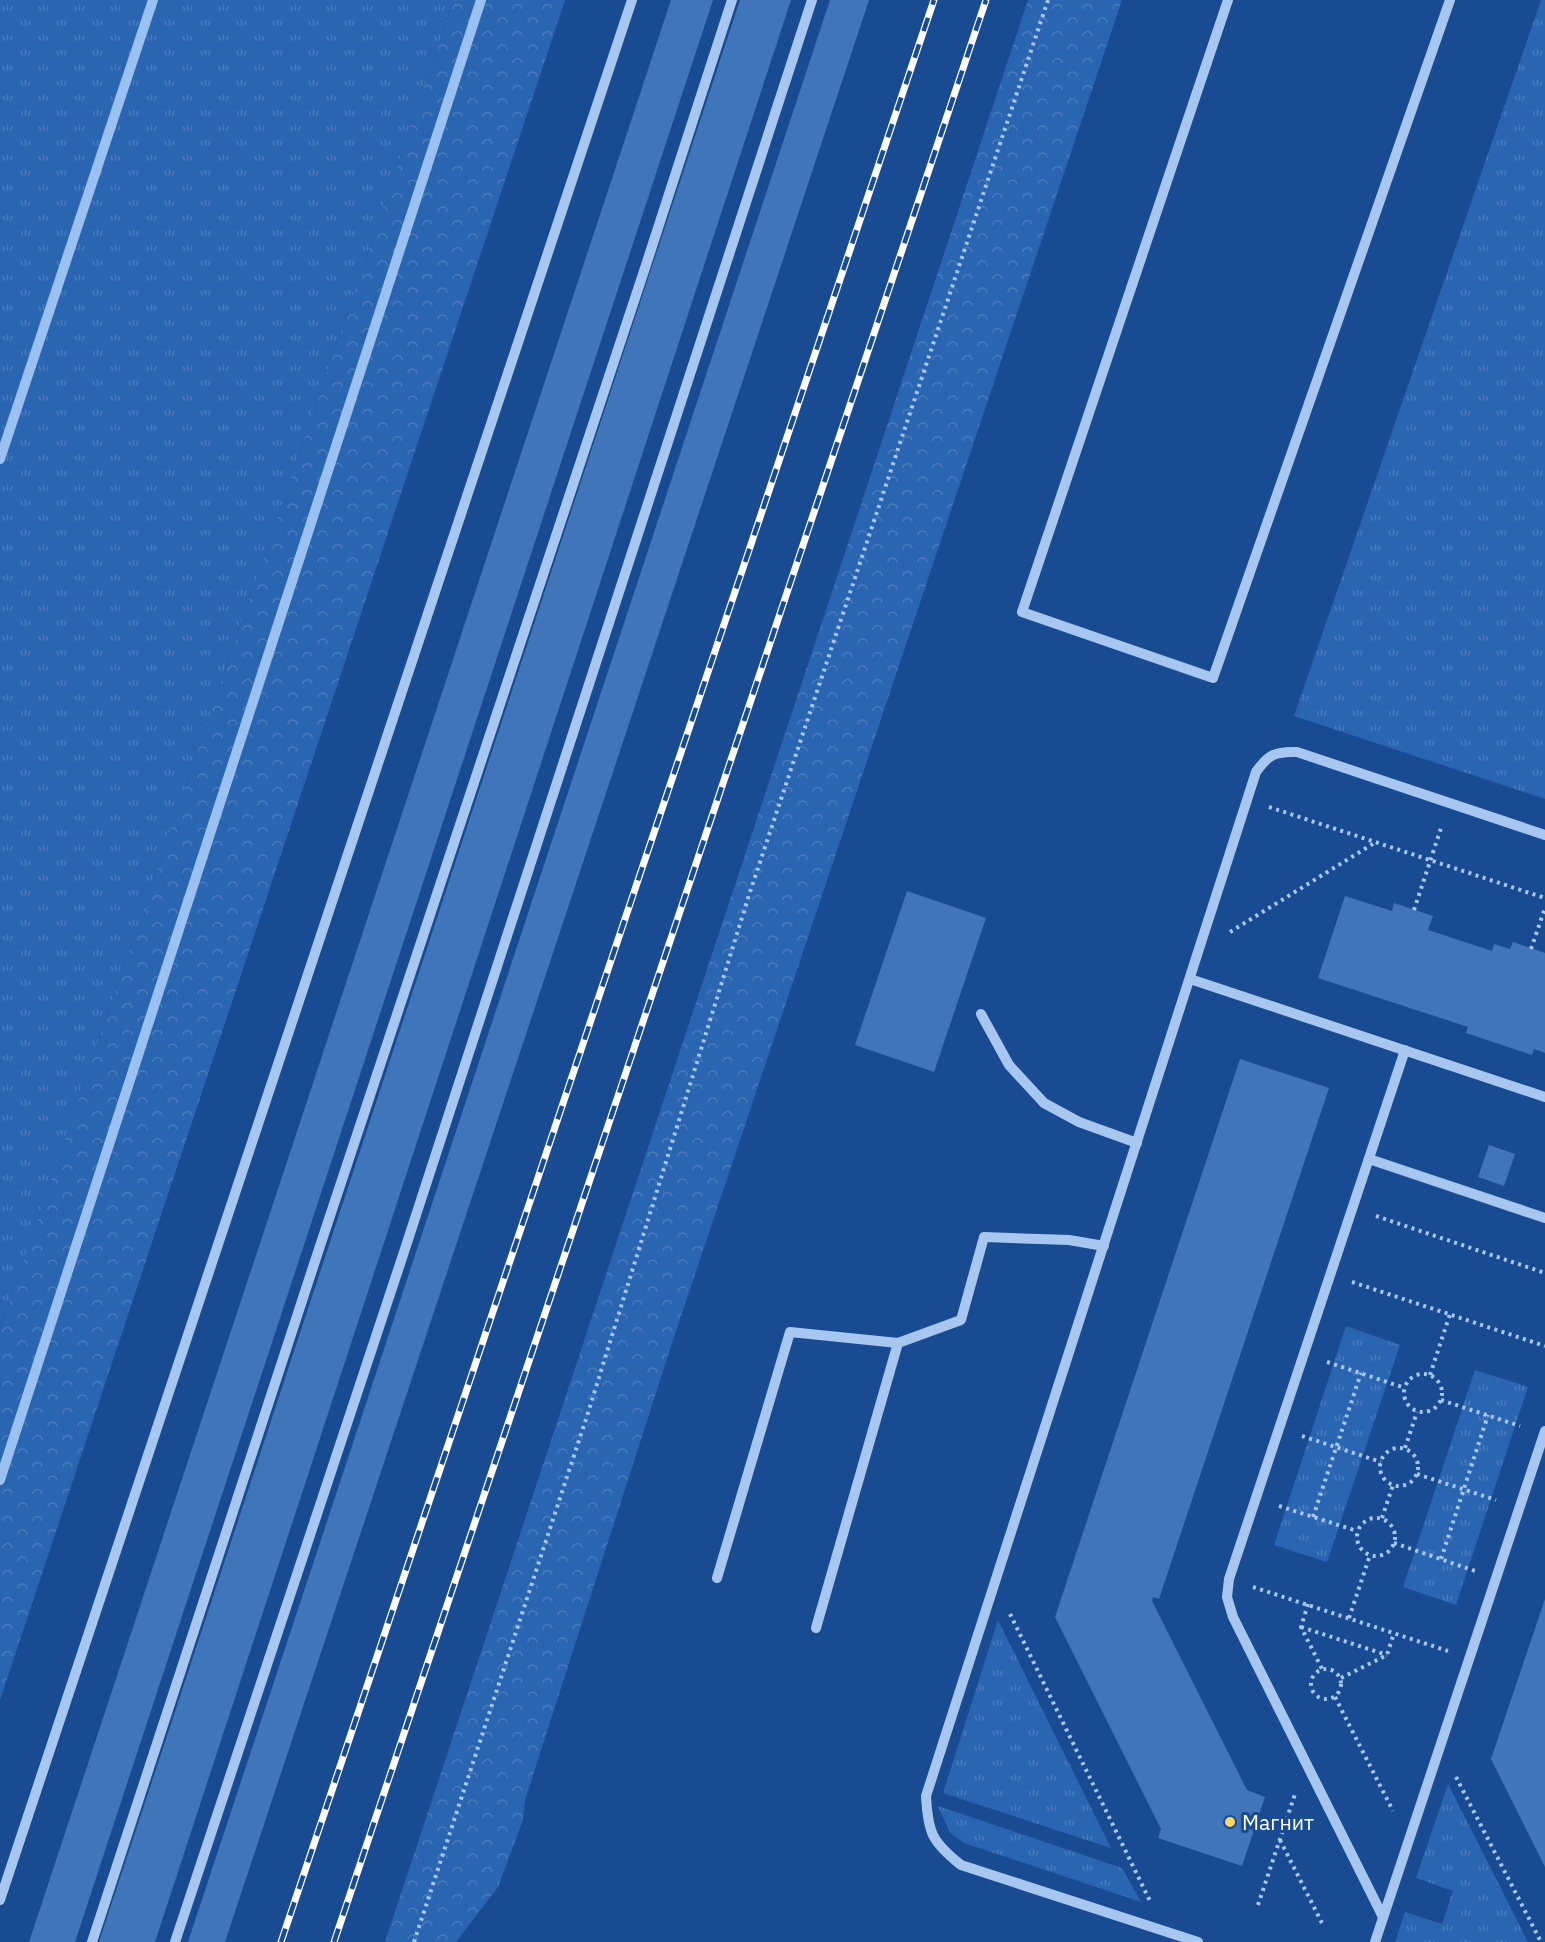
<svg xmlns="http://www.w3.org/2000/svg" width="1545" height="1942" viewBox="0 0 1545 1942" font-family="'IBM Plex Sans',sans-serif">
	<style>
		.grass { fill: url(#grass-tufts) }
		.forest { fill: url(#forest-crowns) }
		.lines { fill: none; stroke-linecap: round; stroke-linejoin: round }
		.stream { stroke: #9ac1f2; stroke-width: 10 }
		.building { fill: #4075ba }
		.path { stroke: #a7c7f0; stroke-width: 4; stroke-dasharray: 3 4.5; stroke-linecap: butt }
		.minor { stroke: #a7c7f0; stroke-width: 10 }
		.rail-casing { stroke: #fff; stroke-width: 7 }
		.rail { stroke: #184b92; stroke-width: 4.5; stroke-dasharray: 14; stroke-linecap: butt }
		.poi-dot { fill: #ffd566; stroke: #184b92; stroke-width: 2 }
		.labels { text-anchor: middle; dominant-baseline: central; stroke-width: 6; stroke-linejoin: round; paint-order: stroke }
		.poi-label { font-size: 21px; fill: #fff; stroke: #184b92; text-anchor: start }
	</style>
	<defs>
		<pattern id="grass-tufts" width="24" height="20" patternUnits="userSpaceOnUse" patternTransform="scale(1.5)"><rect width="24" height="20" fill="#2a65b1"/><path d="M3 7l-1-3M5 7V3M7 7l1-3M15 17l-1-3M17 17v-4M19 17l1-3" fill="none" stroke="#4a7cbd"/></pattern>
		<pattern id="forest-crowns" width="20" height="18" patternUnits="userSpaceOnUse" patternTransform="scale(1.5)"><rect width="20" height="18" fill="#2a65b1"/><path d="M2 6a3 3 0 1 1 6 0M12 15a3 3 0 1 1 6 0" fill="none" stroke="#4a7cbd"/></pattern>
	</defs>
	<rect width="100%" height="100%" fill="#184b92"/>
	<!-- grass -->
	<g class="grass">
		<path d="M0 0H454L0 1329Z"/>
		<path d="M1541 0H1545V799L1294 716Z"/>
		<path d="M1346 1326 1400 1345 1327 1562 1274 1545Z"/>
		<path d="M1475 1370 1528 1387 1456 1605 1403 1587Z"/>
		<path d="M998 1620 1111 1848 943 1793Z"/>
		<path d="M1448 1784 1528 1942H1395L1405 1912 1442 1924 1453 1891 1416 1878Z"/>
		<path d="M938 1806 1122 1868 1141 1902 964 1843 950 1833Z"/>
	</g>
	<!-- forest -->
	<g class="forest">
		<path d="M454 0H565L0 1700V1329Z"/>
		<path d="M1028 0H1122L673 1340 525 1800 523 1820 498 1887 456 1942H385Z"/>
	</g>
	<g class="lines">
		<!-- stream -->
		<g class="stream">
			<path d="M0 459 153 0"/>
			<path d="M0 1480 481 0"/>
		</g>
	</g>
	<!-- building -->
	<g class="building">
		<path d="M671 0H713L75 1942H29Z"/>
		<path d="M740 0H791L155 1942H99Z"/>
		<path d="M830 0H869L225 1942H188Z"/>
		<path d="M907 891 986 918 934 1072 855 1045Z"/>
		<path d="M1345 896 1392 911 1394 903 1433 916 1428 930 1492 951 1494 944 1510 949 1513 942 1545 953V1053L1534 1049 1532 1055 1466 1033 1468 1027 1318 978Z"/>
		<path d="M1240 1059 1329 1088 1159 1599 1153 1597 1152 1601 1247 1790 1265 1797 1242 1866 1158 1838 1161 1829 1055 1617Z"/>
		<path d="M1489 1145 1515 1154 1504 1186 1478 1177Z"/>
		<path d="M1545 1599V1867L1491 1759Z"/>
	</g>
	<g class="lines">
		<!-- path -->
		<g class="path">
			<path d="M1269 807 1545 898"/>
			<path d="M1414 910 1442 825"/>
			<path d="M1230 932 1376 842"/>
			<path d="M1531 949 1545 908"/>
			<path d="M1376 1216 1545 1273"/>
			<path d="M1352 1282 1545 1346"/>
			<path d="M1327 1362 1405 1388"/>
			<circle cx="1423" cy="1393" r="19"/>
			<path d="M1430 1375 1450 1314"/>
			<path d="M1441 1400 1520 1426"/>
			<path d="M1302 1436 1381 1462"/>
			<path d="M1405 1448 1417 1412"/>
			<circle cx="1399" cy="1467" r="19"/>
			<path d="M1417 1474 1496 1500"/>
			<path d="M1279 1506 1357 1531"/>
			<path d="M1313 1517 1361 1373"/>
			<path d="M1382 1518 1393 1485"/>
			<circle cx="1376" cy="1537" r="19"/>
			<path d="M1394 1543 1475 1571"/>
			<path d="M1441 1559 1488 1415"/>
			<path d="M1253 1587 1448 1651"/>
			<path d="M1308 1604 1301 1627 1322 1669"/>
			<path d="M1010 1614 1150 1901"/>
			<path d="M1349 1618 1370 1555"/>
			<path d="M1301 1627 1387 1655"/>
			<circle cx="1326" cy="1684" r="15"/>
			<path d="M1341 1678 1387 1655 1394 1633"/>
			<path d="M1335 1697 1393 1811"/>
			<path d="M1456 1777 1541 1942"/>
			<path d="M1280 1840 1324 1927"/>
			<path d="M1258 1905 1295 1794"/>
			<path d="M414 1942 587 1416 749 895 1048 0"/>
		</g>
		<!-- minor -->
		<g class="minor">
			<path d="M1228 0 1022 612 1213 678 1450 0"/>
			<path d="M1190 979 1545 1097"/>
			<path d="M981 1014 1009 1065 1044 1103 1079 1122 1137 1143"/>
			<path d="M1369 1159 1545 1218"/>
			<path d="M717 1578 790 1332 898 1343"/>
			<path d="M816 1628 898 1343 961 1320 984 1237 1069 1240 1104 1246"/>
			<path d="M0 1900 632 0"/>
			<path d="M1383 1917 1233 1617 1227 1597 1229 1579 1405 1050"/>
			<path d="M92 1942 318 1252 645 268 732 0"/>
			<path d="M175 1942 403 1255 812 0"/>
			<path d="M1198 1942 961 1865C932 1842 928 1833 926 1796L1256 772C1268 755 1275 751 1297 752L1545 835"/>
			<path d="M1375 1942 1545 1431"/>
		</g>
		<!-- rail casing -->
		<g class="rail-casing">
			<g id="rail">
				<path d="M281 1942 934 0"/>
				<path d="M334 1942 986 0"/>
			</g>
		</g>
		<!-- rail -->
		<use href="#rail" class="rail"/>
	</g>
	<!-- markers -->
	<circle class="poi-dot" cx="1230" cy="1822" r="6"/>
	<g class="labels">
		<!-- poi labels -->
		<g class="poi-label">
			<text x="1242" y="1822">Магнит</text>
		</g>
	</g>
</svg>
